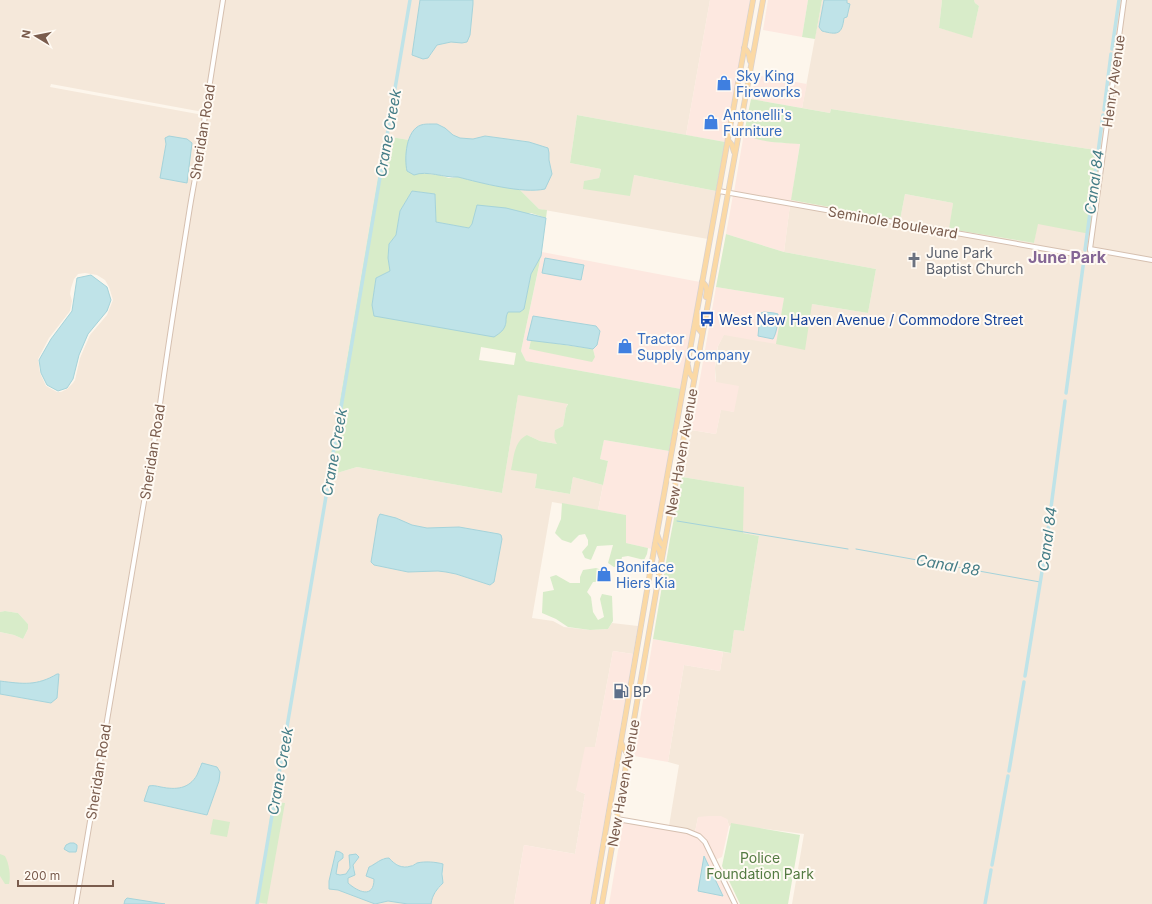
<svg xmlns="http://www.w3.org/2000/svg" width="1152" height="904" viewBox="0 0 1152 904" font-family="Inter,sans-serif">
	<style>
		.residential { fill: #f5e8da; fill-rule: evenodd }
		.commercial { fill: #fde8e0; fill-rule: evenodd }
		.green { fill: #d8ecc9; fill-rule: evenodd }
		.water { fill: #bfe3e8; stroke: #a5d3da }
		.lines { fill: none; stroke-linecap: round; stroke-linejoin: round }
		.stream { stroke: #a5d3da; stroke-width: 1 }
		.canal { stroke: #bfe3e8; stroke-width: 3.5 }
		.secondary-casing { stroke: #d6c0b0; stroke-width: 6 }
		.primary-casing { stroke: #dad1cd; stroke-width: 6 }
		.secondary { stroke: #fff; stroke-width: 4 }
		.primary { stroke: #fbd9a5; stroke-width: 4.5 }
		.labels { text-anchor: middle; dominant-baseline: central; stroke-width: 4; stroke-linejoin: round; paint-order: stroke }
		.shop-label { font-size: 14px; fill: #366cbe; stroke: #fffaf3; text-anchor: start }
		.street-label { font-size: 14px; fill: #7a5c4d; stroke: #fffaf3 }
		.worship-label { font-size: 14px; fill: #5b616d; stroke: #fffaf3; text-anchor: start }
		.transit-label { font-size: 14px; fill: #164399; stroke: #fffaf3; text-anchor: start }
		.service-label { font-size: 14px; fill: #4e5e75; stroke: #fffaf3; text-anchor: start }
		.park-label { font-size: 14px; fill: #537a41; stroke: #fffaf3 }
		.water-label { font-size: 15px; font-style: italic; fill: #437c86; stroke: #fffaf3 }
		.quarter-label { font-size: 16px; font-weight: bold; fill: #846695; stroke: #fffaf3 }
	</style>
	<rect width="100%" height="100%" fill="#fdf6ec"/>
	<!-- residential -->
	<g class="residential">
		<path d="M0 0H221L203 112 51 84 50 87 203 115 201 130 187 209 166 347 156 418 109 693 75 904H0V694L51 703 57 674 39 683 22 684 0 681V632L14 635 23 639 28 629V624L18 613 5 611 0 612ZM166 144 187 183 160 178ZM85 273 97 275 105 280 109 287 113 300 107 315 90 335 83 351 80 358 75 380 73 383 67 389 61 392H57L46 386 40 373 38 359 49 338 70 311 72 301 70 294 71 288 74 279 78 274Z"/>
		<path d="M225 0H420L412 55 423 59 430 56 437 45 451 42H455L470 35 473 4V0H710L686 135 577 115 570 163 601 169 599 178 584 181 634 175 716 191 708 239 539 209 519 189 537 191 551 168 549 160V153L547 148 529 142 485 136 473 139 460 138 453 135 445 128 437 124H431L420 125 413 131 409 140 385 136 327 476 357 467 502 493 518 394 568 403 566 408 563 426 555 430 557 444 540 441 527 435 537 474 535 488 570 494 573 477 603 485 598 510 552 502 532 618 553 621 564 627 590 630 608 629 612 623 638 626 633 654 613 651 595 747 576 790 585 794 575 854 524 845 514 904H431L432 897 443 883V864L438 863H417L411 866 403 867 384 858 376 864 369 867 374 879V886L370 891 365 892 354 889 348 883V878L355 875V870L353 865 359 857 349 863 350 868 346 874 340 875 336 874 338 862 336 851 331 874 338 890 375 904H165L157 902 125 900 124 904H79L113 693 160 419 169 348 191 210 205 131 206 114ZM396 518 412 525 427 528 459 527 499 534 502 539 494 582 490 585 456 574 446 572 438 571 408 572 374 565 371 562 372 554ZM200 765H210L217 767 219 781 207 815 147 802 151 785 162 787 176 789 185 787 192 782 198 773ZM262 875 267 904 257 901Z"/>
		<path d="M822 0H824L819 27 822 31 826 32 835 33 843 23 844 18 847 17 850 4 847 3V0H942L939 28 972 37 979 6 975 3 974 0H1122L1102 151 831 109 830 113 802 108Z"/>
		<path d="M1126 0H1152V258L1092 248Z"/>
		<path d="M1096 192 1088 250 1089 255 791 202V200L900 220 905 194 953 203 950 229 1034 243 1037 224Z"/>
		<path d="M790 205 1090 259H1093L1092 251 1152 262V904H792L804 834 758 828 731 825 729 826 727 819 698 817 695 832 669 826 679 765 668 762 684 665 720 671 723 652 731 653 734 630 744 631 759 536 743 533V487L682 477 691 430 716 434 721 409 734 412 716 382 715 368 718 346 724 334 812 304 868 313 876 269 784 252Z"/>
		<path d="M388 901 398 902 408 904H375Z"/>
	</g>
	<!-- commercial -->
	<g class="commercial">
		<path d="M710 0H750L725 142 686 135Z"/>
		<path d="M768 0H808L802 37 763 30Z"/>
		<path d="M755 75 807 84 802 108 751 99Z"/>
		<path d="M744 133 750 137 780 143H800L791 202 734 192Z"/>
		<path d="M733 195 790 205 784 252 726 234Z"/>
		<path d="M542 252 700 282 681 389 526 361 521 351ZM533 316 597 345 593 349 595 357 529 349 531 340H528Z"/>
		<path d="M716 287 784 298V299L776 344 724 335 718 346 715 358V376L716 382 739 386 734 412 721 410 716 434 691 430ZM765 312 778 314V320L775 335 758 336 760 315 761 313Z"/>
		<path d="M604 440 669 451 652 549 626 543V515L598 510 608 461 600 459Z"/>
		<path d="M653 639 723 652 720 671 684 665 668 762 634 756Z"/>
		<path d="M613 651 633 654 590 904H514L524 845 575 854 585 794 576 790 585 747H595Z"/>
		<path d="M709 816H721L727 819 729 826 722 857 715 860 701 835 695 832 698 817Z"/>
		<path d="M623 821 687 833 698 837 703 843 733 904H609Z"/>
	</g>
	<!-- green -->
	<g class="green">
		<path d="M808 0H822L815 39 802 37Z"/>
		<path d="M942 0H974L975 3 979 6 972 38 939 28Z"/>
		<path d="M751 99 830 113 831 109 1102 151 1090 234 1038 224 1034 243 949 229 953 203 905 194 900 220 791 200 800 144C784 143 757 143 744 133Z"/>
		<path d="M577 115 725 142 716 191 634 175 630 196 583 189 584 181 599 178 601 169 570 163Z"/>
		<path d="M385 136 409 140 407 145 419 173 439 175 449 178 458 177 488 184 519 189 539 209 547 210 546 218 531 213 472 224 469 228 436 222 435 194 412 191 400 211 396 235 389 244 388 258 390 271 376 278 372 305 506 325V316L508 312 520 311 524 309 531 274 541 256 521 351 526 361 681 389 669 451 604 440 600 459 608 461 603 485 573 477 570 494 535 488 537 474 511 470C514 457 514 441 527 435L540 441 557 444C554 439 554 435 555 430L563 426 566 408 568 404 518 395 502 493 357 467 327 476ZM481 347 516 353 514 365 479 360Z"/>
		<path d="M726 234 784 252 876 269 868 313 812 304 805 350 776 344 784 298 716 287Z"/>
		<path d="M531 340 593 349 595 357 592 362 529 349Z"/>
		<path d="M682 477 744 487 743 533 759 536 744 631 734 630 731 653 653 639 670 539Z"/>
		<path d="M562 503 626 515V543L648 548 647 554 644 560 628 556 622 557 620 566 614 567 608 563 613 545 597 546 591 560 585 558 582 552 588 545V540L585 534 579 535 571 543 562 540 555 533 561 519Z"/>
		<path d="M596 568 611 573 612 581 593 582 587 592 591 597 593 612 598 620 604 617 600 599 602 594 612 596 613 621 608 629 590 630 568 627 556 619 542 613 543 592 554 590 550 577 556 575 570 583H580V577L583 570Z"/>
		<path d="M5 611 18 613 28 624V629L23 639 14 635 0 632V612Z"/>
		<path d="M272 802 285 803 267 904 256 902 262 876Z"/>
		<path d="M213 819 230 822 227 837 210 834Z"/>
		<path d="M731 823 800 835 788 904H740L722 866Z"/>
		<path d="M0 854 5 856C9 863 11 876 9 884H5L0 876Z"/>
	</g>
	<!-- water -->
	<g class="water">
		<path d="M420 0H473V4L470 35 467 42 462 43 451 42 437 45 428 58 423 59 412 55Z"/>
		<path d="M824 0H847V3L850 4 847 17 844 18C842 35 837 35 822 31L819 27Z"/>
		<path d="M431 124H437L445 128 453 135 460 138 473 139 485 136 529 142 548 148 549 153V160L552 174 545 189C523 194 481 183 458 177 444 178 427 170 414 175L407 171C404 158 406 130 421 125 424 124 428 124 431 124Z"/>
		<path d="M169 136 187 139 192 143 187 183 160 178 166 144 165 138Z"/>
		<path d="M412 191 435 194 436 222 469 228 472 224 477 205 506 208 546 218 541 256 531 274 524 309 520 312H508C506 316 506 318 506 322 505 330 500 333 494 337L374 316 372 305 376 278 390 271 388 258 389 244 396 235 400 211Z"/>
		<path d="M545 258 584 265 581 280 542 273Z"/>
		<path d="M91 275 107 287 111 300 107 311 88 334 79 355 73 379 67 388 58 391 47 385 41 373 39 360 51 339 72 311 77 278Z"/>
		<path d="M764 312 774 313 778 314C778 322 777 332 773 339L758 336 760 315 761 313Z"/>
		<path d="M533 316 596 326 600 331 597 345 593 349 568 345 527 340Z"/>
		<path d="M380 514 396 518 412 525 427 528 459 527 499 534 501 535 502 539 494 582 490 585 456 574 446 572 438 571 408 572 374 565 371 562 378 518Z"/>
		<path d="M57 674H59L57 698 51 703 0 694V681C23 684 37 686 57 674Z"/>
		<path d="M202 763 217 767 220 772 219 781 207 815 144 801 149 786C153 785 156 786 161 787 176 790 189 789 197 775 199 771 200 767 202 763Z"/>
		<path d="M70 843H74L77 845V848L76 852H69L64 849 66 845Z"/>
		<path d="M336 851 340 852 343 854V858L338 862 336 874 340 875 346 874 350 868 349 855 356 854 359 857 353 865 355 875 348 878V883C358 892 374 899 374 879L366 876 369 867C376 864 381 858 389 858 395 865 402 869 411 866 413 866 415 864 417 863 425 861 436 862 443 864L442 874 443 883C437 889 432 895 431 904H408L388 901 375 904 338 890 329 889V881Z"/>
		<path d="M704 856 723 896 698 891Z"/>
		<path d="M127 898 165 904H124L125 900Z"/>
	</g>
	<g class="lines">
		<!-- stream -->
		<g class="stream">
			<path d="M677 521 848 549"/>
			<path d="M856 549 1040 582"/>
		</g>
		<!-- canal -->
		<g class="canal">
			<path d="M1112 49 1119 0"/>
			<path d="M1104 110 1111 54"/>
			<path d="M1085 250 1103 115"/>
			<path d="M1066 393 1084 259"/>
			<path d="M1025 676 1045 553 1065 401"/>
			<path d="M1009 771 1024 682"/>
			<path d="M992 865 1008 776"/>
			<path d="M257 904 410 0"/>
			<path d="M985 904 991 870"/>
		</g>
		<!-- secondary casing -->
		<g class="secondary-casing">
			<g id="secondary">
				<path d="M719 191 1091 257 1090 249 1124 0"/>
				<path d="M1090 249 1152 260"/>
				<path d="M617 819 687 831 699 836 705 842 735 904"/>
				<path d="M76 904 158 419C167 350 178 282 189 213 194 180 202 147 205 114L223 0"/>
			</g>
		</g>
		<!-- primary casing -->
		<g class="primary-casing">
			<g id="primary">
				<path d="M744 48C749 51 749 55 750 61"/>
				<path d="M728 140 732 145 734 152"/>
				<path d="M702 282C708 286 707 291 706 297"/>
				<path d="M699 316 697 327 702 333"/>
				<path d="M688 366 689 372 694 379"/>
				<path d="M657 534C659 539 659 543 664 546"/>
				<path d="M655 544 659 550 661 557"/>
				<path d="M621 742 623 747 628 755"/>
				<path d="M593 904 655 544 753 0"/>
				<path d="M602 904 662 558 763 0"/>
			</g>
		</g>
		<!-- secondary -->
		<use href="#secondary" class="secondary"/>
		<!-- primary -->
		<use href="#primary" class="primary"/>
	</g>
	<!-- icons -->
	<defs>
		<g id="shop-bare" transform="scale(1.2)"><path d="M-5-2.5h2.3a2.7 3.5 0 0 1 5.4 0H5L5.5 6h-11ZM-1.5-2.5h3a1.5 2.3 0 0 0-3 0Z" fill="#3f7fe0" stroke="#fffaf3" stroke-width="2.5" paint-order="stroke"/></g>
		<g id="church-bare" transform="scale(1.2)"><path d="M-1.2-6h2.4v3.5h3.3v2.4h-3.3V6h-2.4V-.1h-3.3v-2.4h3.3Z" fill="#6b7280" stroke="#fffaf3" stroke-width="2.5" paint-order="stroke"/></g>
		<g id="bus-bare" transform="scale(1.2)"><path d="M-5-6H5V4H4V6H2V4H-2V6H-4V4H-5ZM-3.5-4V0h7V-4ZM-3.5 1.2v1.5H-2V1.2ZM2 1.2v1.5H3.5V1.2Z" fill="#1a4fb4" stroke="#fffaf3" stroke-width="2.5" paint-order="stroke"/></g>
		<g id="fuel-bare" transform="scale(1.2)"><path d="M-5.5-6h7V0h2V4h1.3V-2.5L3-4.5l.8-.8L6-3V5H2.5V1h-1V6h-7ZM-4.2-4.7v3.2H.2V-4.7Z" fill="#5c6f8a" stroke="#fffaf3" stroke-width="2.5" paint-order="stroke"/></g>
	</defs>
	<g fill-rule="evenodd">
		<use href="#shop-bare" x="724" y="83"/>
		<use href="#shop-bare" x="711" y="122"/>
		<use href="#church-bare" x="914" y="260"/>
		<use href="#bus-bare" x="707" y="319"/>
		<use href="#shop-bare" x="625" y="346"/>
		<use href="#shop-bare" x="604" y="574"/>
		<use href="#fuel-bare" x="621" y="691"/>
	</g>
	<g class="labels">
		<!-- shop labels -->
		<g class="shop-label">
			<text x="736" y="75">Sky King<tspan x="736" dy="16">Fireworks</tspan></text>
			<text x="723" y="114">Antonelli's<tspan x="723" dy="16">Furniture</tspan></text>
			<text x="637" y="338">Tractor<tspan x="637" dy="16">Supply Company</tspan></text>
			<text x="616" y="566">Boniface<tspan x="616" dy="16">Hiers Kia</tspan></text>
		</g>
		<!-- street labels -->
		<g class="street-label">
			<text transform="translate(1113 81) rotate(-82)">Henry Avenue</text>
			<text transform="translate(202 132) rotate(-81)">Sheridan Road</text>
			<text transform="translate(893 222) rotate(10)">Seminole Boulevard</text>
			<text transform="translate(152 452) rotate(-81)">Sheridan Road</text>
			<text transform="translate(681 452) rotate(-80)">New Haven Avenue</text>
			<text transform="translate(98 772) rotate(-81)">Sheridan Road</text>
			<text transform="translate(623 783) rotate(-80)">New Haven Avenue</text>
		</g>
		<!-- worship labels -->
		<g class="worship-label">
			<text x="926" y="252">June Park<tspan x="926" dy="16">Baptist Church</tspan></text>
		</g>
		<!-- transit labels -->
		<g class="transit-label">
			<text x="719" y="319">West New Haven Avenue / Commodore Street</text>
		</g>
		<!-- service labels -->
		<g class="service-label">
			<text x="633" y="691">BP</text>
		</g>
		<!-- park labels -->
		<g class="park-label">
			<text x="760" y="857">Police<tspan x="760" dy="16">Foundation Park</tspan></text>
		</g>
		<!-- water labels -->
		<g class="water-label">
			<text transform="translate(388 133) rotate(-80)">Crane Creek</text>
			<text transform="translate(1094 182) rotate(-82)">Canal 84</text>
			<text transform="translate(334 452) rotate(-80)">Crane Creek</text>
			<text transform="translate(1047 539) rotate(-82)">Canal 84</text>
			<text transform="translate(948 565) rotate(10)">Canal 88</text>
			<text transform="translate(280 771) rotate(-80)">Crane Creek</text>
		</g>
		<!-- quarter labels -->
		<g class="quarter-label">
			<text x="1067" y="257">June Park</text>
		</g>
	</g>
	<!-- north arrow -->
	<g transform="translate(36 36) rotate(280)" stroke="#fffaf3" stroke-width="3" paint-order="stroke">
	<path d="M0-3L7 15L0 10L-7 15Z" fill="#7a5c4d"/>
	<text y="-6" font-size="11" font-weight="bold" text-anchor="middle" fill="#7a5c4d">N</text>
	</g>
	<!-- scale -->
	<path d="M18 880v6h95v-6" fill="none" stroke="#7a5c4d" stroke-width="2"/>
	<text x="24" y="880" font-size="12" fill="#7a5c4d" stroke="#fffaf3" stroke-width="3" paint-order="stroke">200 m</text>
</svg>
